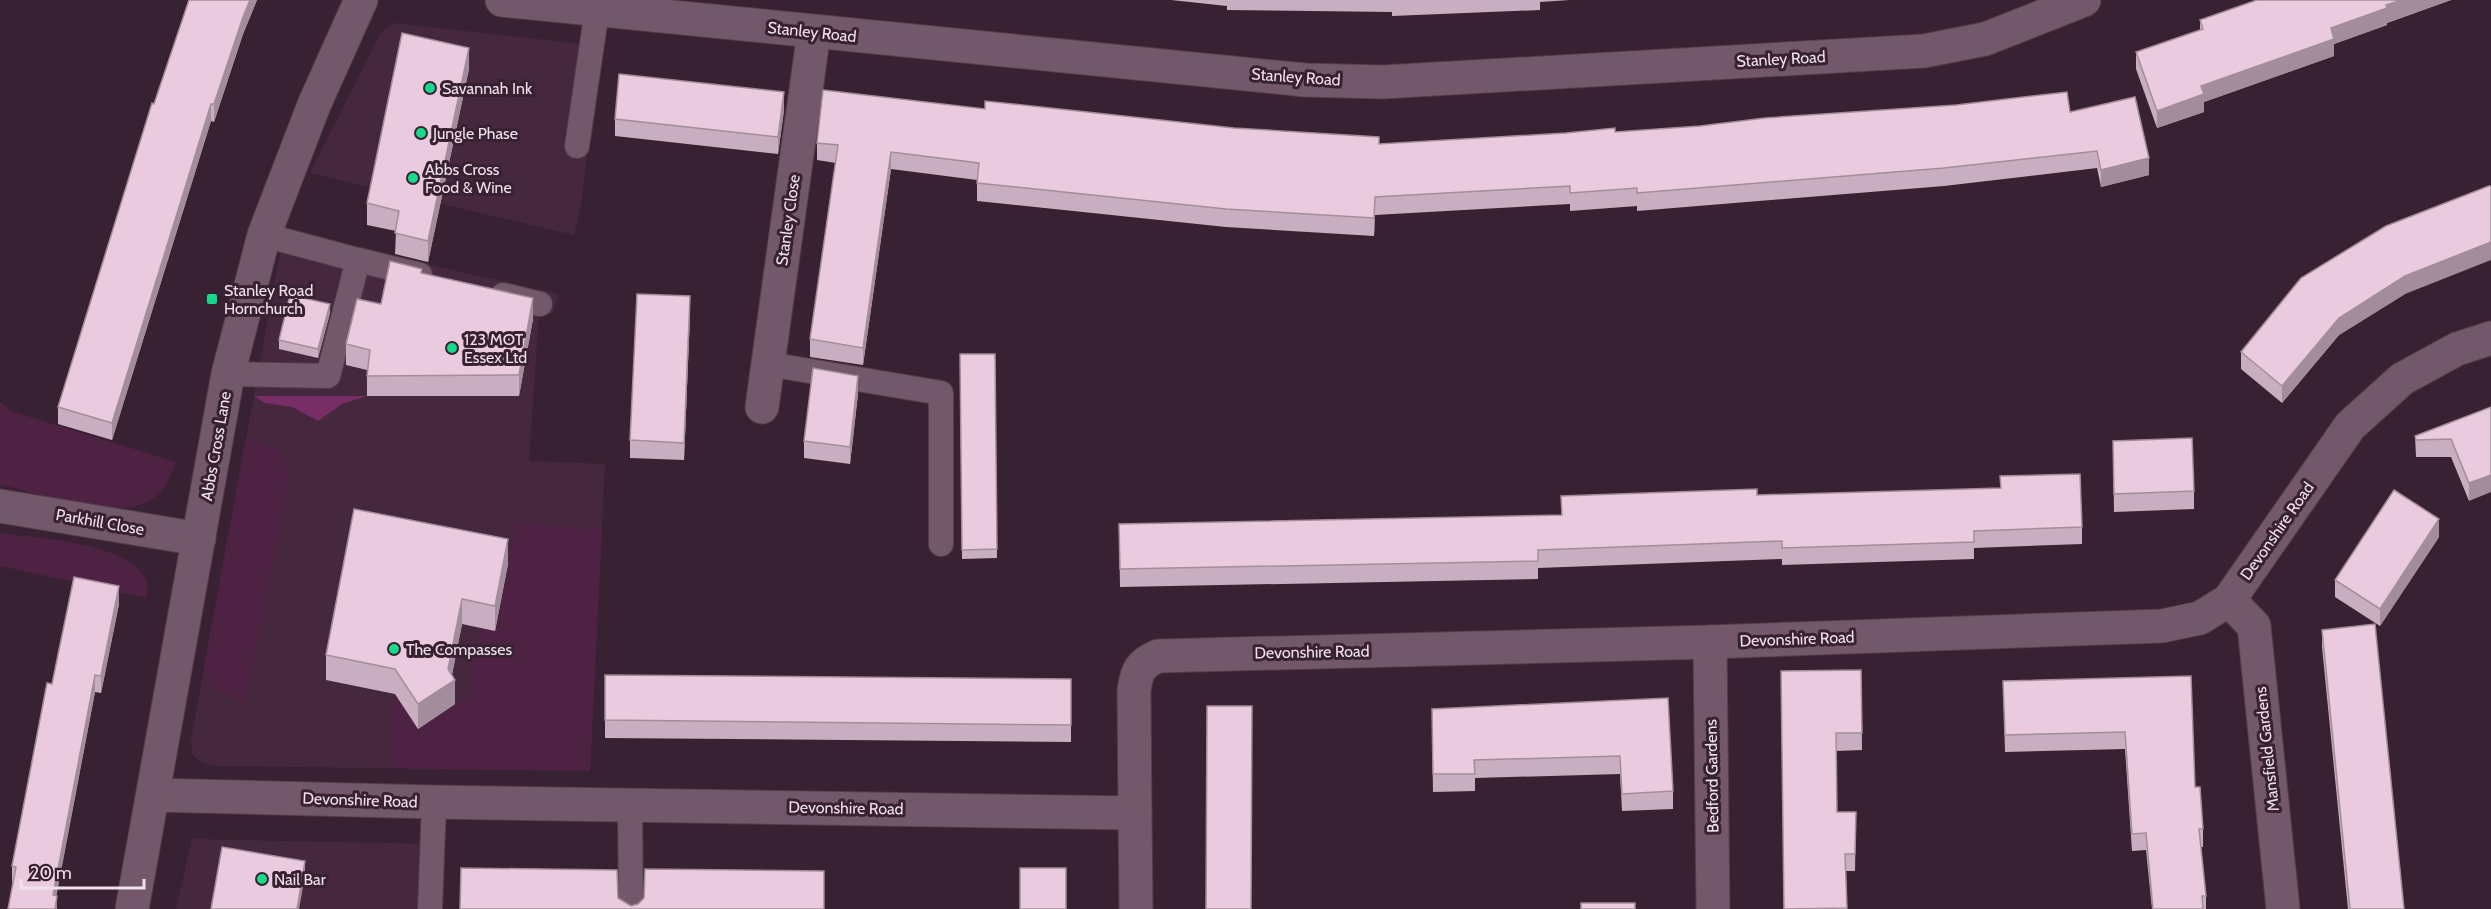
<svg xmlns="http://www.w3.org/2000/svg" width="2491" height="909" viewBox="0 0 2491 909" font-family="Cabin,sans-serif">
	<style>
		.built { fill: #45283d }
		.green { fill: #4e2243 }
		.forest { fill: #772e66 }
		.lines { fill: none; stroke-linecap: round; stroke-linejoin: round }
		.service-casing { stroke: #513e4c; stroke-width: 26 }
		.minor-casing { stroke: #513e4c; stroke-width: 35 }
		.tertiary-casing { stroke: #513e4c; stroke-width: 35 }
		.service { stroke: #72586a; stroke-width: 24 }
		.minor { stroke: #72586a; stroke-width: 33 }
		.tertiary { stroke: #72586a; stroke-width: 33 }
		.wall { fill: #c8aec0 }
		.shaded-wall { fill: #a38d9c }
		.building { fill: #e9cadf; stroke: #a38d9c; stroke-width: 1.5 }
		.poi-dot { fill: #17d989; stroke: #382132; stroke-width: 2 }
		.labels { text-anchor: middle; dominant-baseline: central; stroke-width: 6; stroke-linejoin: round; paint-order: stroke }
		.street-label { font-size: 16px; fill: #f1e1ec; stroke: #382132 }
		.poi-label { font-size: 16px; fill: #f1e1ec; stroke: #382132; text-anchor: start }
	</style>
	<rect width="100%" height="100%" fill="#382132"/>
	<!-- built -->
	<g class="built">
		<path d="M393 23 599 46 581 206 574 235 310 173 381 32Z"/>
		<path d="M284 232 559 294 553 314 539 313 529 461 605 464 590 771 217 766 202 763 192 754 191 740Z"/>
		<path d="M192 839 441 844 439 909H176Z"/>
	</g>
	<!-- green -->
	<g class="green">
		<path d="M0 402 11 411 176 462C172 470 169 481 164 488 132 532 42 492 0 485Z"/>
		<path d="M246 437C271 447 284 448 290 475L246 702C220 695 215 693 204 667Z"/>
		<path d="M516 523 602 529 590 771 390 768 395 694 418 728 469 695 480 627 496 630Z"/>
		<path d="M0 533C36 538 130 542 146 580 148 585 147 593 147 598L0 566Z"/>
	</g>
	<!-- forest -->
	<path class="forest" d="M254 396H367L342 404 318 421 292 407 265 403Z"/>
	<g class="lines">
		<!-- service casing -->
		<g class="service-casing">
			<g id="service">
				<path d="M577 146 597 10"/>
				<path d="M358 260 420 275"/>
				<path d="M503 295 540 304"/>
				<path d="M768 364 941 393V544"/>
				<path d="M228 374 328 376 358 260 264 235"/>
				<path d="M630 805 631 909"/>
				<path d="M430 909 434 802"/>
			</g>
		</g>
		<!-- minor casing -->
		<g class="minor-casing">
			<g id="minor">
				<path d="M502 0 1305 80 1383 82 1924 51 1985 39 2084 0"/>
				<path d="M762 407 814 32"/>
				<path d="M0 506 199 539"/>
				<path d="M2229 600 2254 626 2283 909"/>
				<path d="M1710 642 1713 909"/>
				<path d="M154 795 434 802 1135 813 1134 690C1137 670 1140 664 1158 656L1710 642 2162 626 2200 618 2229 600 2350 426 2402 379 2457 349 2491 338"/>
				<path d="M1135 813 1136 909"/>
			</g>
		</g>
		<!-- tertiary casing -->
		<g class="tertiary-casing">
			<path id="tertiary" d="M132 909 228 374 264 235 314 105 361 0"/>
		</g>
		<!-- service -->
		<use href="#service" class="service"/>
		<!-- minor -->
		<use href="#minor" class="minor"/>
		<!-- tertiary -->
		<use href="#tertiary" class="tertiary"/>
	</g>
	<!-- wall -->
	<g class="wall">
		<path d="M189 0H257L243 34 214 122 211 121 112 440 58 424V407L154 104Z"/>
		<path d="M1171 0H1570L1540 2V10L1392 16V12L1227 10V6Z"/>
		<path d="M2257 0H2451L2387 23V25L2334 44V56L2204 102V112L2157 128 2136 69V52L2200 30V20Z"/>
		<path d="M469 69 428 262 395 254 396 231 367 225V203Z"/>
		<path d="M985 109 1379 144 1615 132 2070 112 2149 175 2101 187 2097 168 1944 186 1637 211V206L1570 211V204L1375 215 1374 236 1226 227 977 201V180L891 169 863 365 810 357V339L836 163 817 160V143Z"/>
		<path d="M784 110 778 154 615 136V119Z"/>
		<path d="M422 274 533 319 519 396H367V370L346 365V344L381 304Z"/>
		<path d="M2405 294 2339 335 2282 403 2241 369V352Z"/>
		<path d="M330 313 318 358 279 349V340Z"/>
		<path d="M690 314 684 460 630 458V440Z"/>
		<path d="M960 354H995L997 558 962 559Z"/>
		<path d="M858 394 850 464 804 458V441Z"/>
		<path d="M2491 407 2469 501 2451 457H2416L2415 436Z"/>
		<path d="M2113 441 2194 491V509L2114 512Z"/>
		<path d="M1757 495 2082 527V544L1974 548V559L1782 565V559L1538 568V579L1120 587 1119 524 1561 515V496Z"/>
		<path d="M2439 537 2380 626 2335 597V580Z"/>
		<path d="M508 564 495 631 462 624 452 675 455 704 418 729 395 694 326 680V655Z"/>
		<path d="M119 604 101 693 95 692 56 896 57 909 12 884V866L52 684Z"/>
		<path d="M2322 630 2404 909H2348L2322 647Z"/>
		<path d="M1861 670 1862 750 1836 751 1837 812H1856L1855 871H1846L1847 909H1784L1781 671Z"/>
		<path d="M605 675 1071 679V742L605 738Z"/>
		<path d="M2191 676 2195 787 2203 829V847H2201L2206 896V909H2152L2146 850 2132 851 2125 749 2005 752 2003 681Z"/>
		<path d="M1668 698 1673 791V809L1622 811 1620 774 1475 778V791L1433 792 1432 727Z"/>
	</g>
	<!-- shaded-wall -->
	<g class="shaded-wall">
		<path d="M250 0H257L243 34 214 122V104L243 17Z"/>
		<path d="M2401 0H2451L2387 23V25L2334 44V56L2204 102V112L2157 128V111L2201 86 2331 28Z"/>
		<path d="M469 48V69L428 262V241Z"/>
		<path d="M784 92V110L778 154V137Z"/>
		<path d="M211 104V121L112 440V423Z"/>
		<path d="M891 152V169L863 365V348Z"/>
		<path d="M2149 158V175L2101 187V170Z"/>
		<path d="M1375 197V215L1374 236V218Z"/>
		<path d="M2491 242V260L2405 294 2339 335 2282 403V386L2339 318 2405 276Z"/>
		<path d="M690 296V314L684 460V443Z"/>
		<path d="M533 298V319L519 396V375Z"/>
		<path d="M330 304V313L318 358V349Z"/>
		<path d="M858 376V394L850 464V447Z"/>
		<path d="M2491 475V492L2469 501V483Z"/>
		<path d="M2439 519V537L2380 626V609Z"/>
		<path d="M508 539V564L495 631V606Z"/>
		<path d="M119 586V604L101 693V676Z"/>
		<path d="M462 599V624L450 683 455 680V704L418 729V704L448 669Z"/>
		<path d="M95 675V692L54 909 53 895Z"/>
		<path d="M305 861V876L299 909H297Z"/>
	</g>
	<!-- building -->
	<g class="building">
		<path d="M189 0H250L243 17 214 104H211L112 423 58 407 152 103 154 104Z"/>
		<path d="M2257 0H2401L2386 5 2387 8 2331 28 2334 39 2201 86 2204 94 2157 111 2136 52 2203 29 2200 20Z"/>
		<path d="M402 33 469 48 428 241 395 233 399 211 367 203Z"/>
		<path d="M619 74 784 92 778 137 615 119Z"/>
		<path d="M823 90 985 109V101L1234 128 1379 137V144L1566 133 1615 128V132L1700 126 1765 118 1956 105 2067 92 2070 112 2135 97 2149 158 2101 170 2097 151 1944 168 1637 193V188L1570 193V186L1375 197 1374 218 1226 209 977 183 979 163 891 152 863 348 810 339 838 145 817 143Z"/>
		<path d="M2489 186H2491V242L2405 276 2339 318 2282 386 2241 352 2301 278 2386 226Z"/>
		<path d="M390 261 422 269 421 273 533 298 519 375 367 376 370 350 346 344 357 299 381 304Z"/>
		<path d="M637 294 690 296 684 443 630 440Z"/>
		<path d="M290 295 330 304 318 349 279 340Z"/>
		<path d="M960 354H995L997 549 962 550Z"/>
		<path d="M813 368 858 376 850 447 804 441Z"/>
		<path d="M2491 407V475L2469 483 2451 439 2416 440 2415 436Z"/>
		<path d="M2192 438 2194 491 2114 494 2113 441Z"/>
		<path d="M2080 474 2082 527 1974 531V542L1782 548V541L1538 550V561L1120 569 1119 524 1562 515 1561 496 1757 489V495L2001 488 2000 476Z"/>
		<path d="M2394 490 2439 519 2380 609 2335 580Z"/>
		<path d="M354 509 508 539 495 606 462 599 448 669 455 680 418 704 395 669 326 655Z"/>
		<path d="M74 577 119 586 101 676 95 675 53 895 57 896 55 909H8L16 867 12 866 47 683 52 684Z"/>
		<path d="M2375 624 2404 909H2350L2322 630Z"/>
		<path d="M1861 670 1862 733H1836L1837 812H1856L1855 854H1845L1847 908 1784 909 1781 671Z"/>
		<path d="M605 675 1071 679V725L605 720Z"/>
		<path d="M2191 676 2195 787H2200L2203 829H2199L2206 896H2202L2203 909H2153L2146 833 2132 834 2125 732 2005 735 2003 681Z"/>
		<path d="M1668 698 1673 791 1622 794 1620 756 1474 760 1475 774H1433L1432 709Z"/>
		<path d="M1207 706H1252L1251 909H1206Z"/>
		<path d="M222 847 305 861 297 909H211Z"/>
		<path d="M461 868 617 870 618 898 631 906 638 904 644 898 645 869 824 871V909H460Z"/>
		<rect x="1020" y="868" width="46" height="41"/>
		<rect x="1581" y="903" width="54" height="6"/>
	</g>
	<!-- markers -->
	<g class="poi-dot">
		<circle cx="430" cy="88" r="6"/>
		<circle cx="421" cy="133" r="6"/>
		<circle cx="413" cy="178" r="6"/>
		<rect x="206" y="293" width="12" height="12" rx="3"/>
		<circle cx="452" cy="348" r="6"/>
		<circle cx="394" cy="649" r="6"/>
		<circle cx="262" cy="879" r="6"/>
	</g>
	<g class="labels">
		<!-- street labels -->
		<g class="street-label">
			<text transform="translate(812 32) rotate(6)">Stanley Road</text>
			<text transform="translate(1781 59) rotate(-3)">Stanley Road</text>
			<text transform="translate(1296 77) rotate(4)">Stanley Road</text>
			<text transform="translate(788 220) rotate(-82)">Stanley Close</text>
			<text transform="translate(216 446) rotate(-80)">Abbs Cross Lane</text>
			<text transform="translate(100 522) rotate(10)">Parkhill Close</text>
			<text transform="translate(2277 531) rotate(-55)">Devonshire Road</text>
			<text transform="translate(1797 639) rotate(-2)">Devonshire Road</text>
			<text transform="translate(1312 652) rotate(-1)">Devonshire Road</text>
			<text transform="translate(2267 749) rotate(-96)">Mansfield Gardens</text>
			<text transform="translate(1712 776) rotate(-91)">Bedford Gardens</text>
			<text transform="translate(360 800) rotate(2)">Devonshire Road</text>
			<text transform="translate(846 808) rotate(1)">Devonshire Road</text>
		</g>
		<!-- poi labels -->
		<g class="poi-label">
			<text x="442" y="88">Savannah Ink</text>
			<text x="433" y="133">Jungle Phase</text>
			<text x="425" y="169">Abbs Cross<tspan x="425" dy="18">Food &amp; Wine</tspan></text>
			<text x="224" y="290">Stanley Road<tspan x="224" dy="18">Hornchurch</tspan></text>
			<text x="464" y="339">123 MOT<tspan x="464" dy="18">Essex Ltd</tspan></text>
			<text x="406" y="649">The Compasses</text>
			<text x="274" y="879">Nail Bar</text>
		</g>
	</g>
	<!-- scale -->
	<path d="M21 879v9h123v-9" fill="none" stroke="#f1e1ec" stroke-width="3"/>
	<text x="30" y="879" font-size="18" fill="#f1e1ec" stroke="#382132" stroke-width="4.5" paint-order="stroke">20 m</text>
</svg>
